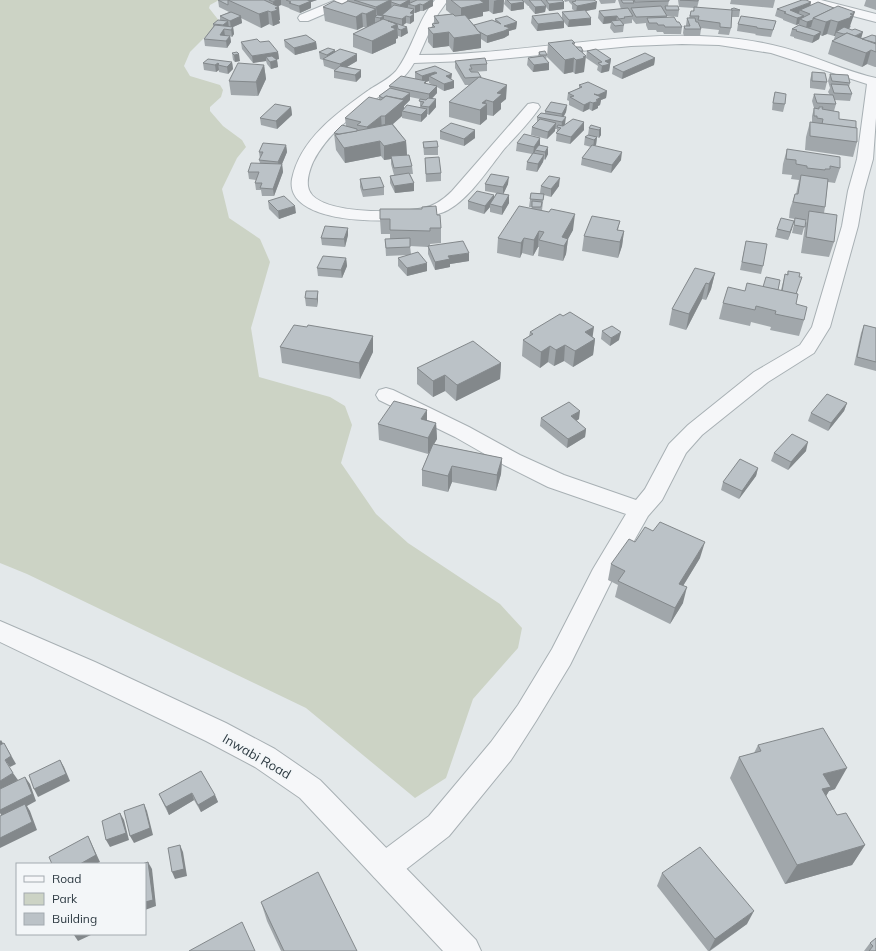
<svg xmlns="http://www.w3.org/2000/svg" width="876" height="951" viewBox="0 0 876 951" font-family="Mulish,sans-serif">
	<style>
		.green { fill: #ccd3c5 }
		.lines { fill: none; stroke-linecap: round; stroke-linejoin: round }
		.minor-casing { stroke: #a8b0b4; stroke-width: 2 }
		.tertiary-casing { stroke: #a8b0b4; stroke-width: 2 }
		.minor { fill: #f6f7f9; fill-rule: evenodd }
		.tertiary { fill: #f6f7f9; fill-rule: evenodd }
		.wall { fill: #a1a7ab; fill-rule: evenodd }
		.shaded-wall { fill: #83888b }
		.building { fill: #bbc2c7; stroke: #83888b }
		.labels { text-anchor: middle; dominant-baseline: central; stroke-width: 3.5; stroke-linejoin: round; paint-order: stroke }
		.near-street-label { font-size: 13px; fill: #2c3941; stroke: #f3f6f8 }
	</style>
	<rect width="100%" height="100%" fill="#e3e8ea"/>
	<!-- green -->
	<path class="green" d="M0 0H219L210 5 209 8 220 22 190 52 184 66 190 76 220 85 223 90 221 97 210 107V111L223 126 242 140 246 147 237 158 222 189 229 218 260 239 270 262 251 328 259 377 330 397 345 406 352 425 341 463 376 514 408 543 500 604 522 628 518 648 473 699 446 778 415 798 306 708 27 574 0 563Z"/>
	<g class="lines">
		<!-- minor casing -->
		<g class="minor-casing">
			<g id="minor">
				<path d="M336 0H352L350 3 308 21H300L298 18 300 15Z"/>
				<path d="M435 0H448L436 17 419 55C519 55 618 30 718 37 748 39 779 45 807 55 830 63 853 73 876 78V118L873 159 864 191 858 226 830 327 814 353 768 382 702 435 686 453 662 500 648 516 612 580 570 665 536 721 511 760 449 836 396 877 385 882 374 877 370 867 374 857 429 816 491 742 518 705 552 649 593 569 626 514 548 487 504 465 455 437 379 400 376 395 379 390 386 388 393 390 469 427 520 455 564 475 636 500 645 489 669 444 688 425 754 372 800 345 812 327 842 226 848 191 857 159 867 84 771 53 719 45 682 44 631 46 490 60 414 63C405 79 392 87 377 98 352 116 327 134 313 162 310 169 307 178 308 186 311 216 402 213 423 208 435 206 444 199 452 191L528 104 533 103 538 104 540 107C530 122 517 135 505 148 489 168 470 198 448 210 421 225 283 231 292 179 300 139 337 113 369 90 378 84 389 79 396 71 413 49 417 21 435 0Z"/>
				<path d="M801 0H821L876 14V22L803 3Z"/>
			</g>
		</g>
		<!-- tertiary casing -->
		<g class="tertiary-casing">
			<path id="tertiary" d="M0 621 95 662 226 723 275 749 320 780 476 940 481 951H443L300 798 255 767 206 741 0 642Z"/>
		</g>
		<!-- minor -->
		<use href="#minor" class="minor"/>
		<!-- tertiary -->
		<use href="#tertiary" class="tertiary"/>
	</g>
	<!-- wall -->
	<g class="wall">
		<path d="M218 0H317L311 2V8L300 13 290 9 289 8 281 5 278 6 280 20H279L280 23 273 26 269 24 261 28 241 18 242 23 233 27 234 34 232 37 230 36 231 42 227 48 205 46 204 39 213 27V24L220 20V16L229 12 219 7Z"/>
		<path d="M347 0H433V6L423 11H420L415 13H414V21L410 24 406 23 403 25 408 33 401 37 398 36V38L396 39V43L372 54 353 47V34L366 27H363L357 30 325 21 323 7 342 4 347 2Z"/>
		<path d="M446 0H504L503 12 493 14 489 11 483 12V16L469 19 474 25 495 21V19L517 22 516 29 509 31V35L504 38 487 43 481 39V48L453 52 449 46 433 48 428 42V28H432V24L434 23V16L451 14 446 10Z"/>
		<path d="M505 0H563L564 9 549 11 546 7 545 12 535 14 529 7V6H528L524 2V9L511 11 504 4Z"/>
		<path d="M564 0H594L596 9 586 11 591 25 568 27 564 22V28L537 31 531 23 532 16 562 18V12L575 11 572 9V5L569 2V1L565 2Z"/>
		<path d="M599 0H616L615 3 601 4Z"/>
		<path d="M618 0H669L668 6 679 10 678 17 667 16V17L677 22 682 27 681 34H664L663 32H657L656 30H648L646 25V23L636 24 632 19V23L624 24 623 32 614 33 610 28 611 23 603 24 598 18 599 11 621 9Z"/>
		<path d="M678 0H699L697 8 731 10V9L740 10 739 17H732L731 28 729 35 718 34 719 30 701 28V29L700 36H684L683 33 684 26H686V25L687 18H689L691 11H693L694 8 679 7Z"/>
		<path d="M731 0H775L773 8 730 4Z"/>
		<path d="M866 0H876V10L864 6Z"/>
		<path d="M810 6 851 26 849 29 861 38 876 36V35V67H875L867 64 862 67 828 54 832 41 835 39H834L835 36H834L827 34 822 36 820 35 819 39 812 43 794 38V37L790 36 792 29 799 25V24L796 25 783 20V19L775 16 777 9Z"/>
		<path d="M776 21 771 37 755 35 756 34 737 31 738 24Z"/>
		<path d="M284 40 316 42 317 49 295 55 285 47Z"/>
		<path d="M241 42H260L278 52 279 59 276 60H277L278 67 271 69 267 64 266 61 253 63 242 49Z"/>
		<path d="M548 43H575L574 46 583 51 584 70V72L575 74 573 72 564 74 547 57Z"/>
		<path d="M587 51 611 59 609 71 601 73 597 70 598 66 586 58Z"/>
		<path d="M319 52H335L357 61 347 67 361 70V77L356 82 334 78V71L335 70 324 66 323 60 320 59Z"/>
		<path d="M539 52 547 55 546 60 549 70 533 72 527 65 528 58 538 56Z"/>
		<path d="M232 53 240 61 235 62 233 60Z"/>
		<path d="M655 58 654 65 622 79 612 74 613 67Z"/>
		<path d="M455 61 487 64V71L472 72 481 77V78L506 99 501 103V109L493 116 487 115V119L480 125 449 117V102L470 85H465L455 68Z"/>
		<path d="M232 62 233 69 228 74 219 72V70L216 72 204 70 203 63Z"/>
		<path d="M264 65 266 79 258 96 231 95 229 81Z"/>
		<path d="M435 66 451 79 454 88 444 91 437 87V93L432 99 436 107 429 115 427 114V116L421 122 402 118V116L393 124 406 141 407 155 412 166 413 174H410L414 183V191L395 193 390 183V176L394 175 391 164V159L384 160 381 156 345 163 336 150 334 133 346 126 345 118 379 100V96L390 88 389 86 415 79V72ZM429 81V83L433 85 426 84V82ZM410 97 420 99V108H404V106L410 100Z"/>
		<path d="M812 72 827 82 825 90 810 88V80Z"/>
		<path d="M830 74 850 83 849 87 852 94 850 101 835 100 836 104 834 111 839 119 855 128 857 142 853 157 805 150 806 137 810 122H812V116L814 108 812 101 814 94 830 95 828 92 830 88 828 81Z"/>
		<path d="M579 85 607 91 606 98 601 100 600 105 598 106V108L592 111 589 109 583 112 569 105V101L567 100 568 93 579 88Z"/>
		<path d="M775 92 785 104 783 112 772 110 773 100Z"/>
		<path d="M567 105 566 112 564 116 565 124V125L584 130 570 144 556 141 557 129H555V131L547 139 531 135 532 127 537 122V117L545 113V111Z"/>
		<path d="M291 107 292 115 277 129 261 125 260 118Z"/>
		<path d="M589 128H601V135L599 138 597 137 596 145 595 146 621 160 611 173 581 165 582 158 591 147 584 145 585 137 588 135Z"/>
		<path d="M440 131 475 138 464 146 440 139Z"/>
		<path d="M423 142 438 147V155H424Z"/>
		<path d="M517 143 540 145 548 154 545 160 544 159 543 162 537 172 526 170 527 162 532 154 516 151Z"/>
		<path d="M286 145 287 152 282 164 283 172 274 196H262L261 190H256L255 183 256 180 249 179 248 172 260 163 259 160 260 159 259 152Z"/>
		<path d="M787 149 840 168 835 183 828 182 825 207 824 213 834 242 829 257 801 253 805 226 807 220H806L802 235 792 233 795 219 789 218 790 209 795 194H796L799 180 791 179 792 175 782 174 783 164Z"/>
		<path d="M425 158 441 173V181L426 182Z"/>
		<path d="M360 179 384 187V195L363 197 360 187Z"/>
		<path d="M485 184H508L503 194 509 195V203L502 215 490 212V207L484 214 468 209V201L494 195V198L496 193 485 191Z"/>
		<path d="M541 186H559L551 197 544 195 542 210 573 230 568 239 566 254 563 261 538 256 539 247H538L533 256 522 253 520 258 497 253 498 238 531 208 532 207H529L531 193H540Z"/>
		<path d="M268 201 296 213 279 219 269 209Z"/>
		<path d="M437 215 441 228V243L430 244V246L469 261 450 264V267L435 270 428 254V247L410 246 411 254 427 271 407 276 398 266V258L408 255 386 256 385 239H390V234H381L380 219Z"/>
		<path d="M620 221 618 230 624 231 622 246 618 258 582 251 584 236Z"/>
		<path d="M794 221 788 240 775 237 777 229Z"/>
		<path d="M348 228V235L345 247 322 245 321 238Z"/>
		<path d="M746 241 763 266 761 274 740 270Z"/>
		<path d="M346 258 347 266 342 278 318 276 317 268Z"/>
		<path d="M788 271 796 294V304L804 320 799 336 770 330 771 327 751 322 750 326 719 319 723 303 745 291 781 290 785 274 787 275Z"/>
		<path d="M715 273 711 289 706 300 702 299 686 330 669 325 672 309Z"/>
		<path d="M318 291V299L317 307 306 306 305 298Z"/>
		<path d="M864 325 876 328V371L854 365 861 333Z"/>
		<path d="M307 327 373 336V352L360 379 282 363 280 347Z"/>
		<path d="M602 331 619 340 610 346 601 339Z"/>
		<path d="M530 332 593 337 595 339 593 355 573 367 564 361 554 366 548 362 540 368 522 356 523 340 529 336Z"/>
		<path d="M501 363 500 379 456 401 445 391 433 397 417 384V368Z"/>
		<path d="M847 403 844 411 828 431 808 421 811 413Z"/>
		<path d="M541 418 579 419 576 421 586 429 585 437 567 448 540 426Z"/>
		<path d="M427 420 436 423 437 439 434 444 502 458 501 474 496 491 452 482 448 492 422 486V470L430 450 428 454 379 440 378 424Z"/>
		<path d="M806 451 788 470 771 461 774 453Z"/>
		<path d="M758 468 756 476 739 499 721 490 723 482Z"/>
		<path d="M635 542 700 558 683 586V603L670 624 615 597 618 585 608 580 611 564Z"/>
		<path d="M758 745 835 789 829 791 826 796 837 815 865 845 852 865 785 884 730 778 739 757 754 753Z"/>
		<path d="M159 794 215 795 218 802 201 812 194 800 169 815 162 801Z"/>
		<path d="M662 873 747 924 710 951H708L657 886Z"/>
		<path d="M261 902 357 951H281L267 921Z"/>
		<path d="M876 938V951H864L870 943Z"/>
	</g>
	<!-- shaded-wall -->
	<g class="shaded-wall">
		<path d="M276 0H281V5L274 8 273 2Z"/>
		<path d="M308 0H317L311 2V8L300 13 299 6Z"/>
		<path d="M389 0H391L392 13 384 16V23L381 25 380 18 377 17 376 7Z"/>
		<path d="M408 0H410V5L408 4V7L400 11V5Z"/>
		<path d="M431 0H433V6L423 11V5Z"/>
		<path d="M480 0H489V11L483 12V16L461 21V8Z"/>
		<path d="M497 0H504L503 12 493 14 494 1Z"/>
		<path d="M524 2V9L511 11V4Z"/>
		<path d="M564 2V9L549 11V4Z"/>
		<path d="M597 2 596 9 576 13 577 6Z"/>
		<path d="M811 2 810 9 800 10 799 13 791 16 790 10Z"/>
		<path d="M420 4V11L415 13V6Z"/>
		<path d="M546 6 545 12 535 14V7Z"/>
		<path d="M279 7 280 20H279L280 23 273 26 271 12 275 8Z"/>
		<path d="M376 9V17H375V23L367 28 366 14Z"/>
		<path d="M414 9V21L410 24V13Z"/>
		<path d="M268 11 269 24 261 28 259 14Z"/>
		<path d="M855 12 849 29 836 32 835 36H834L838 22Z"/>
		<path d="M362 13 363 27 357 30 356 17Z"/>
		<path d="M241 16 242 23 233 27 234 34 232 37 230 21Z"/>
		<path d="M406 16V23L402 26V19Z"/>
		<path d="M617 16 616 22 611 21V23L603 24 604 17Z"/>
		<path d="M804 16 803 20 800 19 799 24 796 25 797 18Z"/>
		<path d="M591 18V25L568 27 569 20Z"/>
		<path d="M813 20 811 27 806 29 807 22Z"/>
		<path d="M831 20 827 34 822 36 826 22Z"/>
		<path d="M228 21 229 28 224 29 225 36 220 35 223 30V25Z"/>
		<path d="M564 21V28L537 31 538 24Z"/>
		<path d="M517 22 516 29 509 31V35L504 38 487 43V36L504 26Z"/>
		<path d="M397 24 398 38 396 39V43L372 54V41L391 27Z"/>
		<path d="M407 27 408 33 401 37V30Z"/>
		<path d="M449 32V46L433 48V34Z"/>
		<path d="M821 32 819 39 812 43 814 36Z"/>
		<path d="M863 32 861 39 854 37Z"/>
		<path d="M481 34V48L453 52 454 38Z"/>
		<path d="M230 36 231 42 227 48 226 41Z"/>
		<path d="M316 42 317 49 295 55 294 48Z"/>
		<path d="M335 50 336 58 327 60V55Z"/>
		<path d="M871 50 867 64 862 67 866 53Z"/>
		<path d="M278 52 279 59 269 61 266 57V61L253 63 252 56Z"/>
		<path d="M239 54 240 61 235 62 234 55Z"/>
		<path d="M357 54V61L340 71V64Z"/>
		<path d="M586 56 584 72 575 74 576 60Z"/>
		<path d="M574 58 573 72 564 74 565 60Z"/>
		<path d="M655 58 654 65 622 79 623 72Z"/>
		<path d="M611 59 609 71 601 73 602 66 605 61Z"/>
		<path d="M277 60 278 67 271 69 270 62Z"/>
		<path d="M232 62 233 69 228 74 227 67Z"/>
		<path d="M218 63 219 70 216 72 215 65Z"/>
		<path d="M549 63V70L533 72 534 65Z"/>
		<path d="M264 65 266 79 258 96 256 82Z"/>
		<path d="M361 70V77L356 82 355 75Z"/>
		<path d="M435 72V79L429 76V81L426 82V88L422 84V76Z"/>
		<path d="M452 74 451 81H454V88L444 91V84L446 76Z"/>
		<path d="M507 85 506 99 501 103V109L493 116V102L497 93Z"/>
		<path d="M437 86V93L429 101V94Z"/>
		<path d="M607 91 606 98 601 100 600 105 598 106V108L592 111 593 103 596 100 598 99V95Z"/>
		<path d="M410 93V100L404 106V111H402V116L386 130H385V116L399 102Z"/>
		<path d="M436 99V107L429 115V107Z"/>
		<path d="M486 100 485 106 487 104V119L480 125V110L482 103Z"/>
		<path d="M590 102 589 109 583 112 584 105Z"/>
		<path d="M567 105 566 112 561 121 562 114Z"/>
		<path d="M291 107 292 115 277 129 276 121Z"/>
		<path d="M427 109V116L421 122V115Z"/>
		<path d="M381 116 382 130 368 142 367 127Z"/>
		<path d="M566 117 565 124 561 130 562 122Z"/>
		<path d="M584 122V130L570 144 571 137Z"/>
		<path d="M556 123 555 131 547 139 548 132Z"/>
		<path d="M601 128V135L599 138V130Z"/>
		<path d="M475 130V138L464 146V139Z"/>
		<path d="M597 137 596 145 593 148 594 140Z"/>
		<path d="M540 138V145L535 150V152L533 154 534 147Z"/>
		<path d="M380 141 381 156 345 163 344 148Z"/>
		<path d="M406 141 407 156H391V159L384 160V146Z"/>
		<path d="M286 145 287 152 282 164 283 172 274 196 273 189 279 169 278 162Z"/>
		<path d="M548 147V154L545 160V152Z"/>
		<path d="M622 152 621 160 611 173 612 165Z"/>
		<path d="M544 155 543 162 537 172 538 164Z"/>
		<path d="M509 177 508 184 503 195V187Z"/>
		<path d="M560 178 559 186 551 197V189Z"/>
		<path d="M414 183V191L395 193 394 186Z"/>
		<path d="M494 195V203L490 204V207L484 214 485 206Z"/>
		<path d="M509 195V203L502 215V207Z"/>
		<path d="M295 206 296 213 279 219 278 211Z"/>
		<path d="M575 214 573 230 568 239 566 254 563 261 564 246 562 237Z"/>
		<path d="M794 221 792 229 788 240 790 232Z"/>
		<path d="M348 228V235L345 247 344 239Z"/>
		<path d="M539 231 538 247 533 256 534 240Z"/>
		<path d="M624 231 622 246 618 258 620 242Z"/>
		<path d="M524 238 522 253 520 258 521 243Z"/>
		<path d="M469 253V261L450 264V267L435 270V262L448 256Z"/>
		<path d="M346 258 347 266 342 278 341 270Z"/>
		<path d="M427 263V271L407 276V268Z"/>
		<path d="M715 273 711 289 706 300 709 284Z"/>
		<path d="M706 283 702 299 686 330 689 314Z"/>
		<path d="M318 291V299L317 307V299Z"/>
		<path d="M594 327 592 341 595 339 593 355 573 367 575 351 585 332Z"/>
		<path d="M621 332 619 340 610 346 611 338Z"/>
		<path d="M373 336V352L360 379 359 363Z"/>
		<path d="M565 345 564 361 554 366 556 350Z"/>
		<path d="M550 346 548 362 540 368 541 352Z"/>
		<path d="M501 363 500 379 456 401 457 385Z"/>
		<path d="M445 375V391L433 397V381Z"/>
		<path d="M847 403 844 411 828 431 831 423Z"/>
		<path d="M427 410V426L421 419Z"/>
		<path d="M580 411 579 419 570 425 571 416Z"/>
		<path d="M436 423 437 439 428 454V438Z"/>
		<path d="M586 429 585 437 567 448 568 439Z"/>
		<path d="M808 442 806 451 788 470 791 462Z"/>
		<path d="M502 458 501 474 496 491 497 475Z"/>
		<path d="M452 466V482L448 492V476Z"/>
		<path d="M758 468 756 476 739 499 742 491Z"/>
		<path d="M705 542 700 558 675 599 679 584Z"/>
		<path d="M687 587 683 603 670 624 675 608Z"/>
		<path d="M1 740 6 748 0 752V741Z"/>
		<path d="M4 743 16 764 10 767 5 760Z"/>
		<path d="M60 760 64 767 70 781 38 797 34 789Z"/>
		<path d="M847 768 835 789 829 791 819 808 823 774Z"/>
		<path d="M13 773 18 780 0 791V781Z"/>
		<path d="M25 777 30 784 36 801 27 806 30 811 37 830 0 848V838L3 818 0 813V810Z"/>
		<path d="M192 793 194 800 169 815 166 807Z"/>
		<path d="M215 795 218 802 201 812 198 805Z"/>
		<path d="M144 804 147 811 153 835 134 843 130 836Z"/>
		<path d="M120 813 124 820 129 840 110 847 106 840Z"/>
		<path d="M88 836 100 862 96 864H80Z"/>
		<path d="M180 845 183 852 187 876 175 879 172 872Z"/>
		<path d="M865 845 852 865 785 884 797 865Z"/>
		<path d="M148 862 152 869 156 906 145 910V902Z"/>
		<path d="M754 911 747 924 709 951 715 939Z"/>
		<path d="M75 934H93L78 941 74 935Z"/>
	</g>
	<!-- building -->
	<g class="building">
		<path d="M218 0H228V5Z"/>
		<path d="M228 0H264L279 7 275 8 278 10 271 12 268 11 259 14Z"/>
		<path d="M269 0H276L273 2Z"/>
		<path d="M286 0H307L311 1 299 6 289 3 291 2Z"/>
		<path d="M354 0H390L376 7Z"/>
		<path d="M391 0H409L400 5 391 2Z"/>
		<path d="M417 0H431L423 5 420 4 415 6 408 4Z"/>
		<path d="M451 0H480L484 3 461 8Z"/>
		<path d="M507 0H522L524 2 511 4Z"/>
		<path d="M529 0H541L546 6 535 7Z"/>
		<path d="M546 0H562L564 2 549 4Z"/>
		<path d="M575 0H594L597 2 577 6 572 2 576 1Z"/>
		<path d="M621 0H633L634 3H623Z"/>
		<path d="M634 0H669V1L635 2Z"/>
		<path d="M680 0H698V1Z"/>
		<path d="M802 0H806L811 2 790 10 804 16 797 18 784 13 786 12 777 9Z"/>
		<path d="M334 1 342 4 348 1 376 9 366 14 362 13 356 17 323 7Z"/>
		<path d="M818 2 834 8 813 18V20L807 22 800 19 810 14 800 10Z"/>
		<path d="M394 5 414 9 410 13 414 14 410 17 406 16 402 19 382 15Z"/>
		<path d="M661 6 667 16 636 17 631 8Z"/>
		<path d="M665 6H678L679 10H666Z"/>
		<path d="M838 6 855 12 850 14 853 15 850 17H852L838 22 831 20 826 22 813 18Z"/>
		<path d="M694 7 732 10 731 9 734 8 740 10H732L731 28 720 27V23L698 20 699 16H690L691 11H694Z"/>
		<path d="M628 8 633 16 624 17 625 18 619 19 617 16 604 17 599 11Z"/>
		<path d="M585 10 591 18 569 20 562 12Z"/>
		<path d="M231 12 241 16 230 21 220 16Z"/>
		<path d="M558 13 564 21 538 24 532 16Z"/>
		<path d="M453 14 455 16 465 15 481 34 454 38 449 32 433 34 428 28 435 27 432 24 439 23 434 16Z"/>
		<path d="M377 15 384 16 380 18 375 17Z"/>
		<path d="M507 16 517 22 504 26 510 28 504 31 487 36 478 31 474 25 492 20 501 24 495 19Z"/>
		<path d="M741 16 776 21 773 30 757 28V27L738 24Z"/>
		<path d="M674 17 677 22H679L682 27H665L664 25H658L657 23H649L647 18Z"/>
		<path d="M687 18H695L696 22H698L701 29H685L684 26H690Z"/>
		<path d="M383 19 397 24 391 27 396 29 372 41 353 34Z"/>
		<path d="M218 20 228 21 223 25 213 24Z"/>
		<path d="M620 20 624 25 615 26 611 21Z"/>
		<path d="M388 21H389L407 27 401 30 398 29 397 24Z"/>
		<path d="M215 25 233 27 231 30 224 29 220 35 230 36 226 41 204 39Z"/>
		<path d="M799 25 821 32 814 36 796 31 797 30 792 29Z"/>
		<path d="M844 27 852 30 855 29 863 32 855 36 847 33 844 34 836 32Z"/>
		<path d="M847 33 876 44V52L871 50 866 53 832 41Z"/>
		<path d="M306 35 316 42 294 48 284 40Z"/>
		<path d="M872 35 876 36V43L862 39Z"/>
		<path d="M257 39 260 42 269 41 278 52 252 56 241 42Z"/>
		<path d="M572 40 575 43H572L586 56 583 57 585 58 576 60 574 58 565 60 548 43Z"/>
		<path d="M576 47H581L583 51H580Z"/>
		<path d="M328 48 335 50 327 55 319 52Z"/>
		<path d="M340 49 357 54 340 64 323 59Z"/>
		<path d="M596 49 611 59 605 61 610 64 602 66 598 63 602 62 587 51Z"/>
		<path d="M545 51 547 55H540L539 52Z"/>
		<path d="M237 52 239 54 234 55 232 53Z"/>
		<path d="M645 53 655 58 623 72 613 67Z"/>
		<path d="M272 56 277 60 270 62 266 57Z"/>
		<path d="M543 56 549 63 534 65 528 58Z"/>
		<path d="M485 58 487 64 470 65 472 69H469L471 72H478L481 77 465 78 455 61Z"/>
		<path d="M208 59 232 62 227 67 218 65 219 64 218 63 215 65 203 63Z"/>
		<path d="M238 63 264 65 256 82 229 81Z"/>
		<path d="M340 66 361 70 355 75 334 71Z"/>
		<path d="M435 66 452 74 446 76 454 81 444 84 429 76 437 73 435 72 422 76 415 72Z"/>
		<path d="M812 72 825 73 827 82 812 81Z"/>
		<path d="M830 74 848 75 850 83 832 81Z"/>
		<path d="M401 76 426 81 424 83 437 86 429 94 389 86Z"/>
		<path d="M479 77 507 85 497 93 502 94 493 102 486 100 482 103 487 104 480 110 449 102Z"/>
		<path d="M588 82 607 91 598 95 594 94 601 97 596 100 599 101 593 103 590 102 584 105 570 97 574 96 568 93 582 87 579 85Z"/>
		<path d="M831 84 848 85 852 94 834 93Z"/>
		<path d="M390 88 410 93 402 99 386 96 383 98 379 96Z"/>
		<path d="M775 92 786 94 785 104 773 103Z"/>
		<path d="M814 94 833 95 836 104 817 103Z"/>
		<path d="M386 96 404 100 385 116H381L367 127 357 125 361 122 345 118 369 97 381 100Z"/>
		<path d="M428 98 436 99 429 107 421 106 424 102 419 101 420 99 426 100Z"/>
		<path d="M551 102 567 105 562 114 545 111Z"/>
		<path d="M275 104 291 107 276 121 260 118Z"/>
		<path d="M407 105 427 109 421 115 402 111Z"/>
		<path d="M819 107H823L822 109 839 112V119L856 121V128L822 124 823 119 817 118V116H814V108L819 109Z"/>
		<path d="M541 113 566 117 562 122 537 117Z"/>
		<path d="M540 119 556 123 548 132 532 127Z"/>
		<path d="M573 119 584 122 571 137 556 133 561 128 557 127 558 125 563 126Z"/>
		<path d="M810 122 857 128V142L810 136Z"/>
		<path d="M451 123 475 130 464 139 440 131Z"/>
		<path d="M387 124V125L378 126H379Z"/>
		<path d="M392 124 406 141 384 146 380 141 344 148 335 135Z"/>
		<path d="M342 125 357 129V131L339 134 334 133Z"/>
		<path d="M591 125 601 128 599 130 589 128Z"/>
		<path d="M524 134 540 138 534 147 517 143Z"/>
		<path d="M588 135 597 137 594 140 585 137Z"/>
		<path d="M437 141 438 147 424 148 423 142Z"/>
		<path d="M263 143 286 145 278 162 259 160 263 152H259Z"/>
		<path d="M539 145 548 147 545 152 535 150Z"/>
		<path d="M592 145 622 152 612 165 582 158Z"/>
		<path d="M787 149 840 157V168L830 166V169H825V170L807 168V166L796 164V160L786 159Z"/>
		<path d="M533 153 544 155 538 164 527 162Z"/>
		<path d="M409 155 412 166 394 168 391 156Z"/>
		<path d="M439 157 441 173 426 174 425 158Z"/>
		<path d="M251 163 282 164 273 189 260 188 262 183H255L259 172H248Z"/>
		<path d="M409 173 414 183 394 186 390 176Z"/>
		<path d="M491 174 509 177 503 187 485 184Z"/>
		<path d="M801 175 828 179 825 207 793 202 795 194H798Z"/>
		<path d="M549 176 560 178 551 189 541 186Z"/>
		<path d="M380 177 384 187 363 190 360 179Z"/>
		<path d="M477 191 494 195 485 206 468 201Z"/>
		<path d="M497 193 509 195 502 207 490 204Z"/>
		<path d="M531 193 544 194 543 200 530 199Z"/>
		<path d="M284 196 295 206 278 211 268 201Z"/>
		<path d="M532 201 542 202 541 207H532Z"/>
		<path d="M436 206 437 215H440L441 228H430V231L390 230V219H380V209H422V207Z"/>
		<path d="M519 206 549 212 551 209 575 214 562 237 568 239 564 246 539 240 544 232 539 231 534 240 524 238 521 243 498 238Z"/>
		<path d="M809 211 837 215 834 242 806 237Z"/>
		<path d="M592 216 620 221 617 230 624 231 620 242 584 236Z"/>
		<path d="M781 218 794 221 790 232 777 229Z"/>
		<path d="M795 218 806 220 805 227 794 225Z"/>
		<path d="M325 226 348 228 344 239 321 238Z"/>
		<path d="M410 238V247L386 248 385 239Z"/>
		<path d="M463 241 469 253 448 256 450 259 435 262 428 246Z"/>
		<path d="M746 241 767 244 763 266 742 262Z"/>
		<path d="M418 252 427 263 407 268 398 258Z"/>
		<path d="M323 256 346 258 341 270 317 268Z"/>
		<path d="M695 268 715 273 709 284 706 283 689 314 672 309Z"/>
		<path d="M788 271 800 273 799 277H802L796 294 782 291 785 274 788 275Z"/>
		<path d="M766 277 780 280 778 290 763 287Z"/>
		<path d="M747 283 798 294 796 304 807 307 804 320 775 314 776 311 756 306 755 310 723 303 728 287 745 291Z"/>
		<path d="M306 291H318L317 299 305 298Z"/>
		<path d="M570 312 594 327 585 332 595 339 575 351 565 345 556 350 550 346 541 352 523 340 533 334 530 332 560 314 563 316Z"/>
		<path d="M294 325 307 327 308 325 373 336 359 363 280 347Z"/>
		<path d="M864 325 876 328V362L857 357Z"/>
		<path d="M612 326 621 332 611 338 602 331Z"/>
		<path d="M473 341 501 363 457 385 445 375 433 381 417 368Z"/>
		<path d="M827 394 847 403 831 423 811 413Z"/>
		<path d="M394 401 427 410 421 419 436 423 428 438 378 424Z"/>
		<path d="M569 402 580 411 571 416 586 429 568 439 541 418Z"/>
		<path d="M792 434 808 442 791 462 774 453Z"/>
		<path d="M433 444 502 458 497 475 452 466 448 476 422 470Z"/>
		<path d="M740 459 758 468 742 491 723 482Z"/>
		<path d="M660 522 705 542 679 584 687 587 675 608 618 581 625 571 611 564 629 539 635 542 645 527 653 531Z"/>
		<path d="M823 728 847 768 823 774 831 787 822 789 837 815 846 813 865 845 797 865 739 757 761 751 758 745Z"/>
		<path d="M4 743 11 756 5 760 13 773 0 781V745Z"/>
		<path d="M60 760 66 774 34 789 29 775Z"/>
		<path d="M201 771 215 795 198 805 192 793 166 807 159 794Z"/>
		<path d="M25 777 32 794 0 810V789Z"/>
		<path d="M25 804 32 822 0 838V816Z"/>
		<path d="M144 804 150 828 130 836 124 811Z"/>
		<path d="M120 813 126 833 106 840 102 821Z"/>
		<path d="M88 836 96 855 80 864H52L49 857Z"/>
		<path d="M180 845 184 869 172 872 168 848Z"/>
		<path d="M700 847 754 911 715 939 662 873Z"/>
		<path d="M148 862 153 900 145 902V864H142Z"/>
		<path d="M318 872 357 951H284L261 902Z"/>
		<path d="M242 922 255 951H189Z"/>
		<path d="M876 938V951H869L873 946 870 943Z"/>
	</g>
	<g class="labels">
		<!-- near-street labels -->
		<g class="near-street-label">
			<text transform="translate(257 756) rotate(30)">Inwabi Road</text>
		</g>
	</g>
	<!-- legend -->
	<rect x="16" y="863" width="130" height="72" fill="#f3f6f8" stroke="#a3aaaf"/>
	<rect x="24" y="876" width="20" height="6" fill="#f6f7f9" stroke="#a3aaaf"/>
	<text x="52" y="883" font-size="12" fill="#2c3941">Road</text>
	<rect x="24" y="893" width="20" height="12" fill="#ccd3c5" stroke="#a3aaaf"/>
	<text x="52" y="903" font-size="12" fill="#2c3941">Park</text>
	<rect x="24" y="913" width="20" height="12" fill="#bbc2c7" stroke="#a3aaaf"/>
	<text x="52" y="923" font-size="12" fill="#2c3941">Building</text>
</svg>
